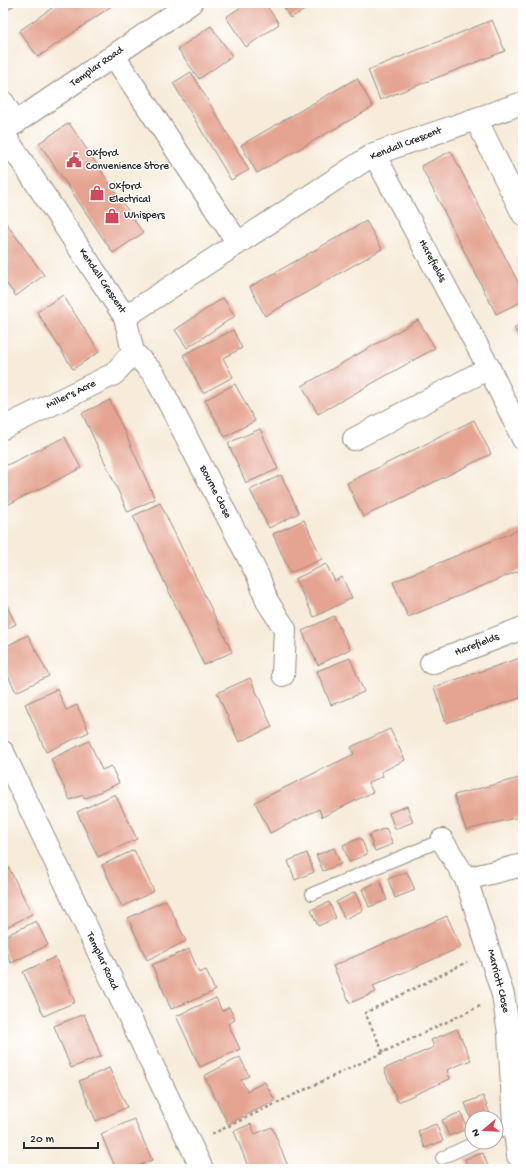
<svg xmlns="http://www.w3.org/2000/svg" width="526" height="1172" viewBox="0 0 526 1172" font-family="'Gochi Hand',sans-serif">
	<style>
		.building { fill: #e5a491 }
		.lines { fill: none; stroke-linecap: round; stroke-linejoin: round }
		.lane-casing { stroke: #918b82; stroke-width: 14 }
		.street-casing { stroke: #918b82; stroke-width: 24 }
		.path { stroke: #918b82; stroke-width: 2.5; stroke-dasharray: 3 3; stroke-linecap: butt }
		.lane { stroke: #fff; stroke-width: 12 }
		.street { stroke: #fff; stroke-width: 22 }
		.labels { text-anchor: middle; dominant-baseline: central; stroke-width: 3; stroke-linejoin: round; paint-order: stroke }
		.street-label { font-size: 11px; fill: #2b2b2b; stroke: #fff }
		.poi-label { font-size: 11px; fill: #2b2b2b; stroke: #fff; text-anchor: start }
	</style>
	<rect width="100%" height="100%" fill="#fff"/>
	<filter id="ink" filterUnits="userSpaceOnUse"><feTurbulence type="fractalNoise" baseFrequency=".025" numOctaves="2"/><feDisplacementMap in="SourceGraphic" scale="8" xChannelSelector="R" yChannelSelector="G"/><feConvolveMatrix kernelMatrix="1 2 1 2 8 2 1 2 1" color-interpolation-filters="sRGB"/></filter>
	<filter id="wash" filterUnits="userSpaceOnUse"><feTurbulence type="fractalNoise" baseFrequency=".012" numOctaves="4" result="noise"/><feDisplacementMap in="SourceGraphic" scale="16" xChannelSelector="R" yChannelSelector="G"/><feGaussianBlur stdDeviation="0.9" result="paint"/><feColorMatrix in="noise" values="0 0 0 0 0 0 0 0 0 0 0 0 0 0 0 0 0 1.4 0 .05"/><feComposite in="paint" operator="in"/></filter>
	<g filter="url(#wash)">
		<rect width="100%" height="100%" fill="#f7ebd9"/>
		<g id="blocks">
			<!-- building -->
			<g class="building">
				<path d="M3 3H15L16 4 3 13Z"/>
				<path d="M59 3H116L38 57 19 31Z"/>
				<path d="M247 3H265L279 24 246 47 226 17Z"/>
				<path d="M282 3H318L290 18Z"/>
				<path d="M492 20 505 51 380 100 368 70Z"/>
				<path d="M211 26 232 56 199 79 178 49Z"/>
				<path d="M191 72 249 170 231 180 173 83Z"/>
				<path d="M357 78 373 107 257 173 241 145Z"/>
				<path d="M69 123 143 233 113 253 39 143Z"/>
				<path d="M451 151 523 292V301L496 314 421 166Z"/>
				<path d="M3 219 44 275 16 296 3 279Z"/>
				<path d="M366 221 382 249 265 316 250 287Z"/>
				<path d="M63 295 99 352 73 369 37 312Z"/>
				<path d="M223 298 235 316 187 348 175 330Z"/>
				<path d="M418 320 435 348 318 414 302 386Z"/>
				<path d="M523 321V339L514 329Z"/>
				<path d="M233 330 242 348 223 358 233 377 203 393 183 355Z"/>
				<path d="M235 384 255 421 225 437 205 400Z"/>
				<path d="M110 400 155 499 128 512 82 413Z"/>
				<path d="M474 420 491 454 363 517 347 483Z"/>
				<path d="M260 429 278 469 246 483 228 443Z"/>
				<path d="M65 437 81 468 5 506 3 502V467Z"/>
				<path d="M281 475 299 513 269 528 250 490Z"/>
				<path d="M160 503 232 652 204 665 133 516Z"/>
				<path d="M304 520 322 559 290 573 273 534Z"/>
				<path d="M523 528V569L408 617 393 582Z"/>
				<path d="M326 564 335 581 342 577 352 598 314 617 295 579Z"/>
				<path d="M3 599 16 624 3 631Z"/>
				<path d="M334 616 350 649 318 665 302 631Z"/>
				<path d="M28 635 49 676 16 692 3 666V648Z"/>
				<path d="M523 657V697L446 723 434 687Z"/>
				<path d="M350 658 364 692 331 705 317 671Z"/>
				<path d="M250 678 272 727 239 742 217 693Z"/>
				<path d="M57 689 66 710 77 705 89 732 46 752 25 704Z"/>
				<path d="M390 729 405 760 381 772 383 776 368 783 373 792 322 817 319 809 270 833 255 802 354 754 351 747Z"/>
				<path d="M89 741 102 770 111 766 119 783 84 799 83 795 70 800 51 759Z"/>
				<path d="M523 777V816L466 830 454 795Z"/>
				<path d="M115 794 137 839 98 857 77 812Z"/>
				<path d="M407 806 413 822 395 829 389 813Z"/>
				<path d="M386 828 393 844 375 851 369 835Z"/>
				<path d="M361 838 367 854 349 862 343 845Z"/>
				<path d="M334 848 341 864 323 871 316 855Z"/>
				<path d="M134 850 154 891 122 907 102 865Z"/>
				<path d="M307 853 314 872 295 880 288 861Z"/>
				<path d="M8 866 32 914 3 929V869Z"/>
				<path d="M407 872 415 890 395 898 388 879Z"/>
				<path d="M380 881 387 900 369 907 362 889Z"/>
				<path d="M355 892 363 910 345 919 336 902Z"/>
				<path d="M166 900 186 941 147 960 128 918Z"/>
				<path d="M329 902 336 918 318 926 311 910Z"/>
				<path d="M447 916 461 947 373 986 376 992 350 1003 333 966Z"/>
				<path d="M36 921 48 945 11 963 3 946V937Z"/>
				<path d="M189 949 199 973 206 970 215 991 171 1009 152 965Z"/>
				<path d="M55 957 75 1002 44 1016 23 972Z"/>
				<path d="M216 998 222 1011 229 1007 235 1020 228 1024 240 1049 200 1067 176 1016Z"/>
				<path d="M84 1014 101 1056 71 1068 54 1026Z"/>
				<path d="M457 1029 471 1060 447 1070 450 1079 398 1102 384 1069 434 1047 431 1040Z"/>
				<path d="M240 1057 249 1076 241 1080 247 1091 265 1082 275 1101 228 1124 204 1076Z"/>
				<path d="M109 1068 127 1107 96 1121 79 1081Z"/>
				<path d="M483 1096 490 1114 478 1118H472V1121L465 1103Z"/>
				<path d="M461 1112 467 1129 449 1136 442 1120Z"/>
				<path d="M134 1119 152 1160 132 1169H116L101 1134Z"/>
				<path d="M251 1124 255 1134 272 1127 289 1169H249L234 1131Z"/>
				<path d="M436 1124 443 1141 425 1148 418 1131Z"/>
				<path d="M483 1153 489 1169H469L465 1159Z"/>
			</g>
		</g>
	</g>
	<g filter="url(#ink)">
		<use href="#blocks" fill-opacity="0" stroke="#918b82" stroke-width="1"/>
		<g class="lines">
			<!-- lane casing -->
			<g class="lane-casing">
				<g id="lane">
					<path d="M312 894 442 840"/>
					<path d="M496 1133 514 1124"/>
					<path d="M442 1158 476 1142"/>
				</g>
			</g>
			<!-- street casing -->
			<g class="street-casing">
				<g id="street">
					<path d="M114 56 238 243"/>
					<path d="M3 102 16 123"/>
					<path d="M476 119 523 214"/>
					<path d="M3 131 191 3"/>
					<path d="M3 133 125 317 374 154 523 103"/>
					<path d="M374 154 489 368 523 439"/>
					<path d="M125 317 133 352 154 374 259 578 267 601 285 629 283 675"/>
					<path d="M3 428 114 374 133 352"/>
					<path d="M354 439 489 368"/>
					<path d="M431 663 523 628"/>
					<path d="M3 752 202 1169"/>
					<path d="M442 840 466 879 503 995 509 1033 514 1124 518 1156"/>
					<path d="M466 879 523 865"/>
				</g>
			</g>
			<!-- path -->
			<g class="path">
				<path d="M383 1052 365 1013 467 962"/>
				<path d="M212 1134 480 1006"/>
			</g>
			<!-- lane -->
			<use href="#lane" class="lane"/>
			<!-- street -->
			<use href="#street" class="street"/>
		</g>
	</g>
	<!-- icons -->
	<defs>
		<g id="civic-bare" transform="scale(1.2)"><path d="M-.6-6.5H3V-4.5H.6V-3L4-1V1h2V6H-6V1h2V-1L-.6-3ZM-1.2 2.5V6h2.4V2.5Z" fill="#d1495b" stroke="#fff" stroke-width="2.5" paint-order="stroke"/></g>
		<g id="shop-bare" transform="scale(1.2)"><path d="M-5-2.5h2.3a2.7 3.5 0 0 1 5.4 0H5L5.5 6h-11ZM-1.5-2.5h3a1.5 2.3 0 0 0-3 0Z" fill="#d1495b" stroke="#fff" stroke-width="2.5" paint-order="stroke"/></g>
	</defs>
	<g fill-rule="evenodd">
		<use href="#civic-bare" x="74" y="160"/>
		<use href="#shop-bare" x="97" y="193"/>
		<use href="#shop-bare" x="112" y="216"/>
	</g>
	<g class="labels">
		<!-- street labels -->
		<g class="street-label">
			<text transform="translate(97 67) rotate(-35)">Templar Road</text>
			<text transform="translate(406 144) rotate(-21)">Kendall Crescent</text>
			<text transform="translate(432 261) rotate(62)">Harefields</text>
			<text transform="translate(102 281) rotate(56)">Kendall Crescent</text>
			<text transform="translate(71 395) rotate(-26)">Miller's Acre</text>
			<text transform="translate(215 492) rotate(63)">Bourne Close</text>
			<text transform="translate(477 645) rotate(-21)">Harefields</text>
			<text transform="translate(102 961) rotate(65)">Templar Road</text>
			<text transform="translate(498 981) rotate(76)">Marriott Close</text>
		</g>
		<!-- poi labels -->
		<g class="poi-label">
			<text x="86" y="154">Oxford<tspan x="86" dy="13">Convenience Store</tspan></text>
			<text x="109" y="187">Oxford<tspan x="109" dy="13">Electrical</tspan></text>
			<text x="124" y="216">Whispers</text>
		</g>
	</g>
	<!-- margin -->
	<rect width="526" height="1172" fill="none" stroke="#fff" stroke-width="16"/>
	<!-- north arrow -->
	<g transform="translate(484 1130) rotate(251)"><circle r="19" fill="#ffffff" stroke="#aaaaaa"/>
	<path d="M0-3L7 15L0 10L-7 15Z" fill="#d1495b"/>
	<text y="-6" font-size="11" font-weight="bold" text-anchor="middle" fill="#2b2b2b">N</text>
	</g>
	<!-- scale -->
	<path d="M24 1142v6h74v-6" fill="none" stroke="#2b2b2b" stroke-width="2"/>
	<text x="30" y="1142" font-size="12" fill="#2b2b2b" stroke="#ffffff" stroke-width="3" paint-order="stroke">20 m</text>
</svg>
